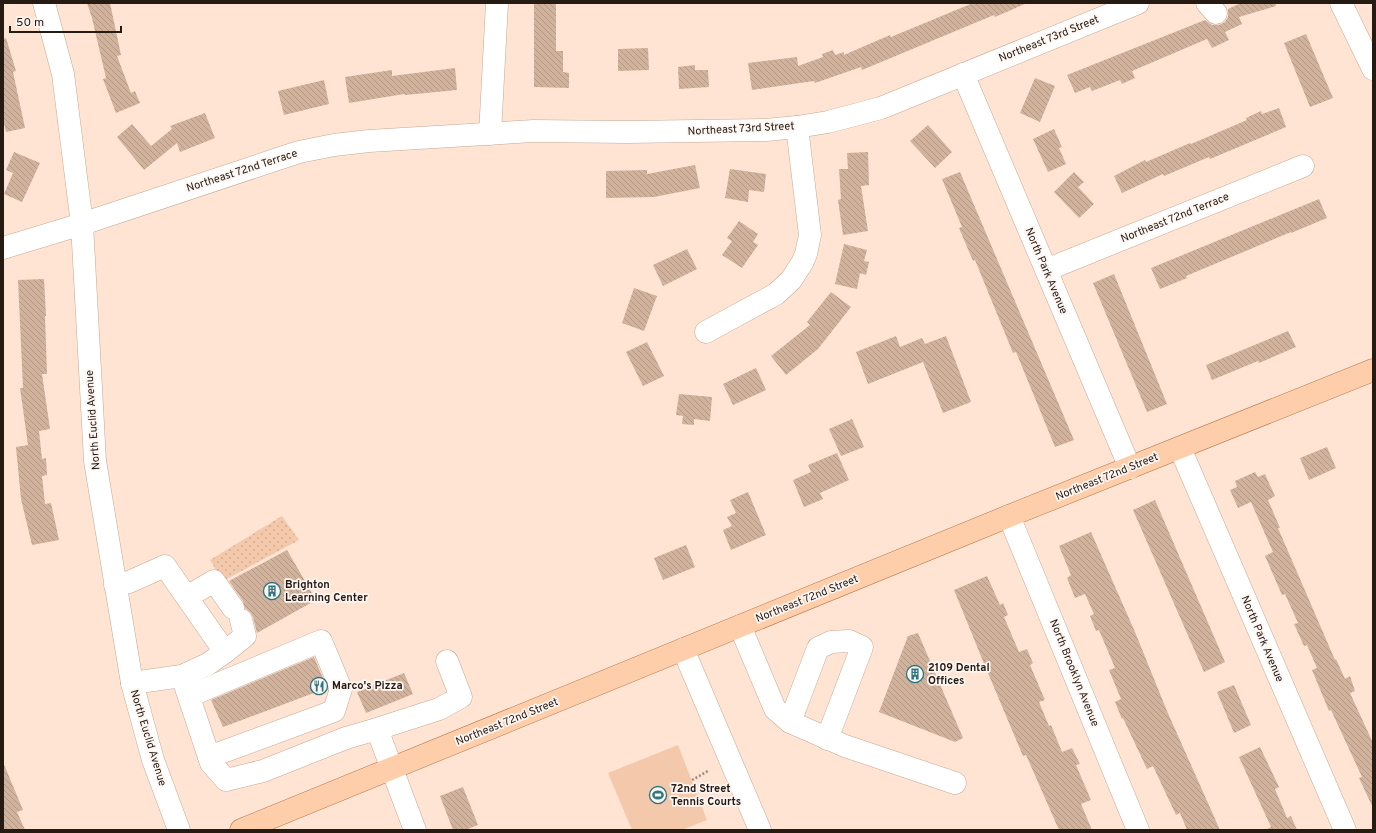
<svg xmlns="http://www.w3.org/2000/svg" width="1376" height="833" viewBox="0 0 1376 833" font-family="Overpass,sans-serif">
	<style>
		.green { fill: #f4c8aa }
		.park { fill: url(#park-dots) }
		.building { fill: url(#building-back-hatch) }
		.lines { fill: none; stroke-linecap: round; stroke-linejoin: round }
		.minor-casing { stroke: #c6a893; stroke-width: 23 }
		.major-casing { stroke: #b2794f; stroke-width: 23 }
		.path { stroke: #9f8b7e; stroke-width: 2.5; stroke-dasharray: 2 2; stroke-linecap: butt }
		.minor { stroke: #fff; stroke-width: 22 }
		.major { stroke: #fecda9; stroke-width: 22 }
		.labels { text-anchor: middle; dominant-baseline: central; stroke-width: 3.5; stroke-linejoin: round; paint-order: stroke }
		.street-label { font-size: 11px; fill: #261b13; stroke: #fdf6f2 }
		.poi-label { font-size: 11px; font-weight: bold; fill: #261b13; stroke: #fdf6f2; text-anchor: start }
	</style>
	<defs>
		<pattern id="park-dots" width="8" height="8" patternUnits="userSpaceOnUse"><rect width="8" height="8" fill="#f4c8aa"/><path d="M2 2h.1M6 6h.1" fill="none" stroke="#d1ab91" stroke-width="1.8" stroke-linecap="round"/></pattern>
		<pattern id="building-back-hatch" width="6" height="6" patternUnits="userSpaceOnUse"><rect width="6" height="6" fill="#d1b29d"/><path d="M-1 5l2 2M0 0l6 6M5-1l2 2" fill="none" stroke="#b39886"/></pattern>
	</defs>
	<rect width="100%" height="100%" fill="#ffe4d3"/>
	<!-- green -->
	<path class="green" d="M678 745 707 820 682 830H632L608 773Z"/>
	<!-- park -->
	<path class="park" d="M282 516 299 540 223 581 210 560Z"/>
	<!-- building -->
	<g class="building">
		<path d="M87 3H110L121 55 117 56 131 93 135 91 140 103 116 113 103 79 106 78 92 18Z"/>
		<path d="M534 3H556V51H563V72L569 73V88L534 87Z"/>
		<path d="M973 3H1027L995 17 994 15 862 70 861 67 815 83 814 81 752 90 748 63 797 57 798 66 823 57 822 54 833 50 835 55 844 52V55L890 35 891 37Z"/>
		<path d="M1241 3H1275L1276 6 1239 17 1242 24 1225 32 1229 40 1212 48 1207 39 1132 71 1135 78 1122 84 1120 80 1092 91 1090 87 1075 93 1067 75 1205 20 1212 25H1219L1225 22 1228 17V9Z"/>
		<path d="M1306 34 1333 98 1310 107 1284 43Z"/>
		<path d="M6 38 16 71 13 72 25 128 6 132 3 119V39Z"/>
		<path d="M648 48 649 70 618 71V49Z"/>
		<path d="M695 65V70H708L709 87 679 89 678 67Z"/>
		<path d="M455 68 457 90 405 95 404 94 349 103 345 77 392 70V76Z"/>
		<path d="M1035 78 1055 86 1040 122 1020 113Z"/>
		<path d="M324 80 329 104 284 115 278 91Z"/>
		<path d="M1279 108 1286 127 1210 159 1209 157 1164 176 1163 174 1122 193 1114 176 1145 160 1146 162 1190 143 1191 144 1247 120 1246 118 1261 111 1262 114Z"/>
		<path d="M205 113 215 138 180 152 177 143 144 170 117 137 132 124 151 146 172 129 170 126Z"/>
		<path d="M928 125 952 152 935 168 910 141Z"/>
		<path d="M1054 129 1062 147 1059 148 1066 164 1048 172 1033 139Z"/>
		<path d="M14 152 40 163 22 202 4 194 13 173 6 170Z"/>
		<path d="M868 152 869 185 861 186 868 231 843 235 838 200 841 199 839 169H848L847 153Z"/>
		<path d="M695 165 700 188 654 197 606 198V171L647 170V174Z"/>
		<path d="M730 169 766 174 764 192 749 190 748 202 725 198Z"/>
		<path d="M960 172 1074 440 1055 447 1016 352 1013 353 975 260 973 261 959 228 962 227 942 179Z"/>
		<path d="M1074 172 1084 182 1078 187 1094 204 1079 218 1054 192Z"/>
		<path d="M1319 199 1327 218 1291 233V232L1186 276 1187 278 1160 289 1151 268Z"/>
		<path d="M739 221 758 234 753 242 758 245 742 268 722 255 732 241 727 238Z"/>
		<path d="M844 244 867 250 864 261 869 262 866 275 860 273 857 289 835 284Z"/>
		<path d="M687 249 697 269 663 286 653 265Z"/>
		<path d="M1114 274 1167 404 1147 412 1093 283Z"/>
		<path d="M44 279 46 316H45L47 374H42L50 429 39 431 42 459 46 458 47 475 42 476 45 504 51 503 59 540 32 545 21 499 16 447 28 445 20 388H23L18 280Z"/>
		<path d="M634 288 657 296 644 331 622 323Z"/>
		<path d="M831 292 851 307 818 349 786 375 771 356 810 325 807 322Z"/>
		<path d="M1288 331 1296 347 1259 363 1258 361 1212 380 1206 365Z"/>
		<path d="M896 336 900 347 922 338 925 344 946 336 971 402 943 413 923 362 868 384 856 352Z"/>
		<path d="M647 342 664 376 643 386 626 352Z"/>
		<path d="M756 368 766 390 733 405 723 384Z"/>
		<path d="M679 394 712 397 710 421 694 419V425L682 424 683 416 676 415Z"/>
		<path d="M852 419 864 447 841 456 829 429Z"/>
		<path d="M1327 447 1336 468 1309 480 1300 458Z"/>
		<path d="M837 453 849 480 820 493 823 499 804 507 793 480 811 472 808 465Z"/>
		<path d="M1255 472 1258 477 1265 474 1275 496 1268 500 1280 528H1278L1335 660 1336 659 1345 679 1350 676 1355 691 1350 693 1373 743V808L1359 778 1362 777 1331 710 1329 711 1312 670 1317 668 1307 645 1304 646 1294 624 1298 623 1285 594 1282 595 1265 556 1273 552 1251 502 1238 508 1230 490 1237 487 1235 481Z"/>
		<path d="M748 492 766 535 731 550 723 530 732 526 727 517 736 513 730 500Z"/>
		<path d="M1155 500 1225 662 1204 672 1133 510Z"/>
		<path d="M1091 532 1135 632 1167 711 1220 830H1187L1180 813 1176 815 1153 766 1147 769 1123 718 1122 719 1115 702 1121 699 1109 670 1115 668 1099 630 1096 631 1090 616 1094 614 1085 594 1075 598 1067 578 1071 575 1059 546Z"/>
		<path d="M686 545 695 567 663 580 654 558Z"/>
		<path d="M287 550 316 600 257 633 253 617 250 612 245 608 243 601 229 581Z"/>
		<path d="M987 576 1000 605 1003 603 1008 615 1004 617 1019 652 1027 649 1033 663 1030 665 1045 700 1039 702 1049 726 1051 725 1062 752 1072 748 1080 764 1076 765 1091 800 1081 804 1092 830H1059L1026 755 1023 756 985 666 954 590Z"/>
		<path d="M918 633 963 738 955 742 879 712 908 636Z"/>
		<path d="M314 657 327 688 223 727 211 700Z"/>
		<path d="M404 673 413 694 366 713 357 692Z"/>
		<path d="M1234 685 1251 725 1234 733 1217 692Z"/>
		<path d="M1260 747 1279 787 1275 789 1287 818 1291 816 1297 830H1265L1271 827 1239 757Z"/>
		<path d="M3 762 23 810 17 812 25 830H3Z"/>
		<path d="M463 787 478 825 465 830H453L440 796Z"/>
	</g>
	<g class="lines">
		<!-- minor casing -->
		<g class="minor-casing">
			<g id="minor">
				<path d="M44 3 63 74 82 224 95 461 132 683 153 760 179 830"/>
				<path d="M1207 3 1216 13"/>
				<path d="M1341 3 1373 69"/>
				<path d="M963 74 1130 468"/>
				<path d="M490 134 497 3"/>
				<path d="M3 248 82 224 299 152 334 145 369 141 534 131 627 132 766 130 797 127 828 122 881 108 1138 3"/>
				<path d="M1046 270 1303 166"/>
				<path d="M706 332 776 294 791 280 802 263 806 254 810 235 797 127"/>
				<path d="M1180 448 1345 830"/>
				<path d="M1009 516 1138 830"/>
				<path d="M115 585 129 582 165 566 225 652 208 664 182 676"/>
				<path d="M187 597 214 581 233 608"/>
				<path d="M740 626 775 709 790 722 845 746 955 783"/>
				<path d="M683 649 760 830"/>
				<path d="M225 652 245 636 241 620"/>
				<path d="M132 683 182 676 211 763 226 780 263 771 346 738 377 729 415 830"/>
				<path d="M189 696 321 641 341 689 334 711 209 757"/>
				<path d="M790 722 818 648 831 642 849 641 862 647 827 739"/>
				<path d="M377 729 439 709 461 697 447 661"/>
			</g>
		</g>
		<!-- major casing -->
		<g class="major-casing">
			<path id="major" d="M241 830 1009 516 1373 370"/>
		</g>
		<!-- path -->
		<path class="path" d="M692 780 708 771"/>
		<!-- minor -->
		<use href="#minor" class="minor"/>
		<!-- major -->
		<use href="#major" class="major"/>
	</g>
	<!-- icons -->
	<defs>
		<g id="building-ring" transform="scale(0.9)"><circle r="9.5" fill="#fdf6f2" stroke="#2f7780" stroke-width="1.5"/><path d="M-4-6H4V6H1V3H-1V6H-4ZM-2.5-4.3h1.7v1.8h-1.7ZM.8-4.3h1.7v1.8H.8ZM-2.5-1h1.7V.8h-1.7ZM.8-1h1.7V.8H.8Z" fill="#2f7780"/></g>
		<g id="restaurant-ring" transform="scale(0.9)"><circle r="9.5" fill="#fdf6f2" stroke="#2f7780" stroke-width="1.5"/><path d="M-5-6h1v4h1v-4h1v4h1v-4h1v5L-1.5 .5V6h-2V.5L-5-1ZM5-6V6H3V1.5H1.5Q1.5-4 5-6Z" fill="#2f7780"/></g>
		<g id="stadium-ring" transform="scale(0.9)"><circle r="9.5" fill="#fdf6f2" stroke="#2f7780" stroke-width="1.5"/><path d="M0-5a6.5 5 0 1 0 0 10a6.5 5 0 1 0 0-10ZM-3.5-1.8h7v3.6h-7Z" fill="#2f7780"/></g>
	</defs>
	<g fill-rule="evenodd">
		<use href="#building-ring" x="272" y="591"/>
		<use href="#building-ring" x="915" y="674"/>
		<use href="#restaurant-ring" x="319" y="686"/>
		<use href="#stadium-ring" x="658" y="795"/>
	</g>
	<g class="labels">
		<!-- street labels -->
		<g class="street-label">
			<text transform="translate(1049 39) rotate(-22)">Northeast 73rd Street</text>
			<text transform="translate(741 129) rotate(-3)">Northeast 73rd Street</text>
			<text transform="translate(242 171) rotate(-18)">Northeast 72nd Terrace</text>
			<text transform="translate(1175 218) rotate(-22)">Northeast 72nd Terrace</text>
			<text transform="translate(1046 271) rotate(67)">North Park Avenue</text>
			<text transform="translate(93 420) rotate(-94)">North Euclid Avenue</text>
			<text transform="translate(1107 477) rotate(-22)">Northeast 72nd Street</text>
			<text transform="translate(807 599) rotate(-22)">Northeast 72nd Street</text>
			<text transform="translate(1262 639) rotate(67)">North Park Avenue</text>
			<text transform="translate(1074 673) rotate(68)">North Brooklyn Avenue</text>
			<text transform="translate(507 722) rotate(-22)">Northeast 72nd Street</text>
			<text transform="translate(148 738) rotate(73)">North Euclid Avenue</text>
		</g>
		<!-- poi labels -->
		<g class="poi-label">
			<text x="285" y="585">Brighton<tspan x="285" dy="13">Learning Center</tspan></text>
			<text x="928" y="668">2109 Dental<tspan x="928" dy="13">Offices</tspan></text>
			<text x="332" y="686">Marco's Pizza</text>
			<text x="671" y="789">72nd Street<tspan x="671" dy="13">Tennis Courts</tspan></text>
		</g>
	</g>
	<!-- border -->
	<rect width="1376" height="833" fill="none" stroke="#261b13" stroke-width="8"/>
	<!-- scale -->
	<path d="M10 26v6h111v-6" fill="none" stroke="#261b13" stroke-width="2"/>
	<text x="16" y="26" font-size="12" fill="#261b13" stroke="#fdf6f2" stroke-width="3" paint-order="stroke">50 m</text>
</svg>
